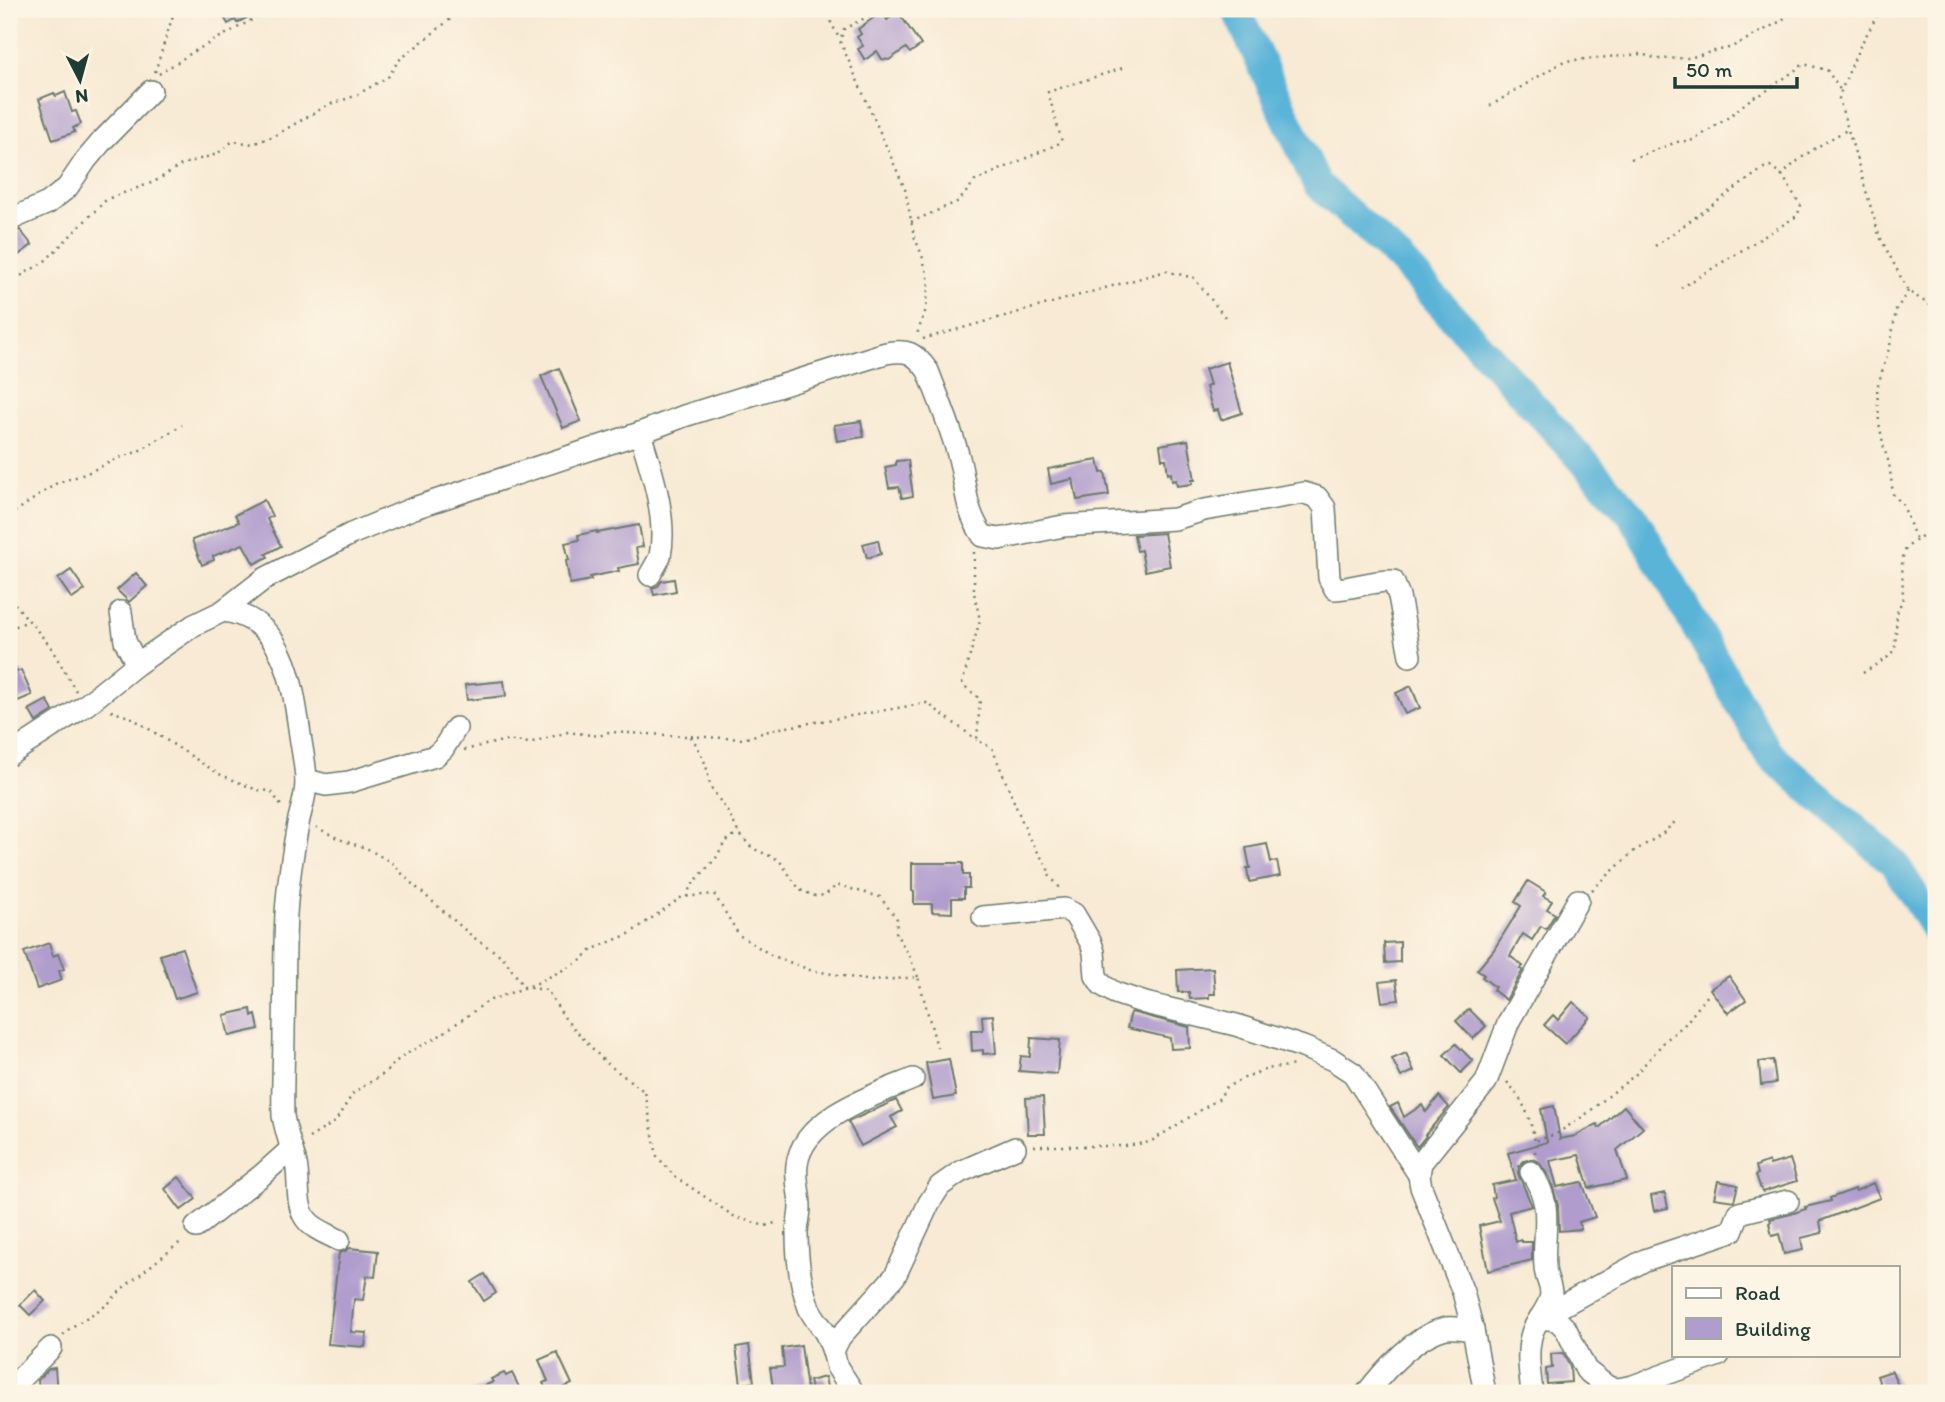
<svg xmlns="http://www.w3.org/2000/svg" width="1945" height="1402" viewBox="0 0 1945 1402" font-family="Itim,sans-serif">
	<style>
		.lines { fill: none; stroke-linecap: round; stroke-linejoin: round }
		.river { stroke: #5ab4d8; stroke-width: 30 }
		.building { fill: #b09ccd }
		.minor-casing { stroke: #6b7a6c; stroke-width: 24 }
		.path { stroke: #6b7a6c; stroke-width: 2.5; stroke-dasharray: 2 5; stroke-linecap: butt }
		.minor { stroke: #fff; stroke-width: 21 }
	</style>
	<rect width="100%" height="100%" fill="#fcf5e5"/>
	<filter id="ink" filterUnits="userSpaceOnUse"><feTurbulence type="fractalNoise" baseFrequency=".0143" numOctaves="2"/><feDisplacementMap in="SourceGraphic" scale="14" xChannelSelector="R" yChannelSelector="G"/><feConvolveMatrix kernelMatrix="1 2 1 2 8 2 1 2 1" color-interpolation-filters="sRGB"/></filter>
	<filter id="wash" filterUnits="userSpaceOnUse"><feTurbulence type="fractalNoise" baseFrequency=".00686" numOctaves="4" result="noise"/><feDisplacementMap in="SourceGraphic" scale="28" xChannelSelector="R" yChannelSelector="G"/><feGaussianBlur stdDeviation="1.57" result="paint"/><feColorMatrix in="noise" values="0 0 0 0 0 0 0 0 0 0 0 0 0 0 0 0 0 1.4 0 .05"/><feComposite in="paint" operator="in"/></filter>
	<g filter="url(#wash)">
		<rect width="100%" height="100%" fill="#f8ead4"/>
		<g class="lines">
			<!-- river -->
			<path class="river" d="M1236 9 1317 184 1401 260 1633 516 1768 753 1894 863 1936 930"/>
		</g>
		<g id="blocks">
			<!-- building -->
			<g class="building">
				<path d="M219 9H263L237 23 235 20 228 24Z"/>
				<path d="M882 12 887 20 898 12 921 45 910 53 906 48 889 60 882 59 877 51 865 60 858 49 863 46 857 37 861 34 858 29Z"/>
				<path d="M65 92 72 112 76 111 81 124 73 128 75 132 53 140 39 99 54 93 56 96Z"/>
				<path d="M20 230 32 245 9 262V233Z"/>
				<path d="M1227 362 1242 413 1221 420 1218 410 1213 411 1206 387 1210 385 1205 369Z"/>
				<path d="M559 368 581 421 563 428 541 376Z"/>
				<path d="M861 421 864 437 837 441 834 425Z"/>
				<path d="M1188 440 1195 480H1192V484L1177 486 1176 480 1172 481 1171 473 1168 474 1166 459H1162L1160 445Z"/>
				<path d="M908 460 913 496 902 498 899 487 889 488 885 467 896 465V461Z"/>
				<path d="M1098 460 1101 473 1105 472 1109 495 1077 500 1073 479 1051 484 1048 469Z"/>
				<path d="M264 500 272 516 267 519 281 546 266 554 268 557 254 564 243 544 213 556 214 560 202 565 192 540 239 522 235 515Z"/>
				<path d="M639 525 643 547 636 548 639 564 618 568 619 571 590 577 591 580 570 584 566 561 569 560 565 543 579 540 578 535 597 531V533Z"/>
				<path d="M1164 533 1170 566 1145 571 1141 550 1137 551 1134 535Z"/>
				<path d="M878 540 881 554 867 558 863 544Z"/>
				<path d="M71 570 85 590 72 599 58 579Z"/>
				<path d="M136 573 147 586 129 602 117 590Z"/>
				<path d="M674 579 676 591 654 595 652 588 658 586 662 581Z"/>
				<path d="M21 670 32 695 18 701 9 680V675Z"/>
				<path d="M504 681 506 696 467 700 465 685Z"/>
				<path d="M1411 686 1420 708 1405 714 1396 693Z"/>
				<path d="M47 700 53 711 36 722 29 710Z"/>
				<path d="M1267 844 1271 862 1277 861 1280 876 1249 882 1247 868H1250L1246 848Z"/>
				<path d="M912 863H963V875H969V888H964V898H952V913L932 912V904H914V892L912 891Z"/>
				<path d="M1528 881 1546 892 1543 896 1552 901 1547 909 1555 914 1546 929 1541 926 1532 940 1523 934 1510 956 1523 966 1520 969 1523 970 1506 1000 1493 990 1495 987 1482 977 1484 975 1477 970 1493 951 1521 906 1515 902Z"/>
				<path d="M1400 942V962L1385 963 1384 943Z"/>
				<path d="M49 943 53 956 58 954 64 969 59 971 62 980 37 989 24 952Z"/>
				<path d="M182 948 197 992 175 999 160 955Z"/>
				<path d="M1213 968 1215 994H1209V998L1190 999 1189 992H1178L1177 970Z"/>
				<path d="M1729 976 1746 1000 1728 1013 1710 989Z"/>
				<path d="M1396 980 1399 1000 1382 1002 1379 982Z"/>
				<path d="M1573 1002 1590 1017 1565 1044 1544 1025 1553 1015 1558 1020Z"/>
				<path d="M251 1009 252 1016 256 1015 259 1029 229 1036 224 1015Z"/>
				<path d="M1469 1009 1486 1026 1473 1039 1456 1021Z"/>
				<path d="M1131 1012 1189 1027 1190 1048 1171 1049 1170 1038 1127 1028Z"/>
				<path d="M993 1015 996 1053 983 1054V1050L972 1051 971 1030H983L982 1016Z"/>
				<path d="M1031 1038 1060 1040 1057 1074 1019 1071 1021 1056 1030 1057Z"/>
				<path d="M1456 1044 1473 1061 1461 1073 1444 1055Z"/>
				<path d="M1406 1053 1414 1071 1401 1077 1392 1059Z"/>
				<path d="M949 1059 956 1096 933 1100 926 1063Z"/>
				<path d="M1773 1060 1776 1083 1761 1085 1759 1062Z"/>
				<path d="M1439 1096 1449 1107 1425 1135 1426 1136 1417 1147 1390 1107 1398 1103 1404 1117 1422 1105 1426 1112Z"/>
				<path d="M1043 1097 1045 1134H1028L1026 1098Z"/>
				<path d="M896 1100 902 1111 891 1117 897 1127 861 1146 848 1122Z"/>
				<path d="M1554 1106 1560 1139 1575 1136 1597 1124 1599 1128 1624 1106 1643 1128 1617 1150 1627 1180 1589 1188 1579 1155 1550 1161 1557 1187 1582 1182 1595 1217 1579 1222 1581 1229 1559 1231 1558 1205 1550 1178 1538 1161 1532 1159 1524 1161 1519 1166 1518 1173 1532 1206 1509 1212 1516 1242 1521 1240 1522 1242H1532V1260L1488 1271 1479 1226 1500 1221 1492 1198 1494 1197 1492 1185 1516 1180 1508 1153 1547 1142 1541 1109Z"/>
				<path d="M1790 1159 1797 1181 1762 1192 1756 1175 1758 1174 1756 1166 1769 1161 1770 1165Z"/>
				<path d="M179 1177 196 1199 181 1210 165 1189Z"/>
				<path d="M1718 1181 1738 1185 1734 1201 1714 1198Z"/>
				<path d="M1873 1183 1880 1198 1820 1221 1822 1233 1801 1238 1803 1250 1784 1254 1779 1234 1772 1236 1769 1223 1771 1222 1770 1219 1791 1214 1806 1209 1805 1207 1831 1201 1830 1198 1855 1189 1856 1191Z"/>
				<path d="M1665 1193 1668 1208 1654 1211 1651 1196Z"/>
				<path d="M349 1248 378 1251 375 1277 367 1276 363 1300 354 1299 351 1332 367 1333 365 1347 328 1344 339 1253 345 1251Z"/>
				<path d="M485 1274 496 1293 484 1301 472 1282Z"/>
				<path d="M35 1290 45 1301 30 1315 20 1305Z"/>
				<path d="M749 1345 754 1382 741 1384 736 1347Z"/>
				<path d="M801 1345 807 1390 774 1393 770 1368 784 1367 782 1348Z"/>
				<path d="M557 1352 572 1384 552 1393H548L543 1383 548 1381 539 1360Z"/>
				<path d="M1563 1353 1570 1367 1571 1382 1547 1384 1546 1369 1552 1368 1551 1354Z"/>
				<path d="M55 1368 57 1393H39L38 1380 49 1369Z"/>
				<path d="M1892 1371 1901 1393H1883L1877 1376Z"/>
				<path d="M504 1373 506 1376 512 1373 522 1393H468L493 1382 491 1379Z"/>
				<path d="M825 1377 828 1392 812 1393 809 1381Z"/>
			</g>
		</g>
	</g>
	<g filter="url(#ink)">
		<use href="#blocks" fill-opacity="0" stroke="#6b7a6c" stroke-width="2"/>
		<g class="lines">
			<!-- minor casing -->
			<g class="minor-casing">
				<g id="minor">
					<path d="M9 220 48 203 67 188 86 160 103 140 151 91"/>
					<path d="M640 433C651 469 668 518 660 556 658 562 653 569 650 575"/>
					<path d="M223 611C285 618 293 685 300 735 302 750 306 767 306 782 306 795 302 807 299 819 293 850 288 882 286 914 284 953 285 992 284 1031 284 1059 282 1087 283 1116 286 1133 292 1148 296 1164 300 1181 295 1204 306 1219 313 1229 328 1234 339 1240"/>
					<path d="M121 612 125 641 137 664"/>
					<path d="M9 755 86 705 137 664 194 625 223 611 264 579 351 534 414 508 640 433 684 416 886 353C908 349 915 353 928 371 939 400 951 428 959 458 967 489 964 508 983 536L999 539 1063 526 1175 519 1204 510 1304 493 1317 497 1325 508 1329 578 1335 589C1355 588 1373 580 1393 581L1399 596 1410 656"/>
					<path d="M306 780 326 785 349 782 435 756 443 749 456 728"/>
					<path d="M983 917 1064 909 1074 914 1091 943 1094 952 1096 976 1102 985 1115 993 1145 1003 1236 1025 1303 1047 1333 1060 1353 1073 1419 1175"/>
					<path d="M1531 1172C1555 1207 1542 1229 1545 1267 1545 1276 1551 1285 1551 1294 1550 1308 1536 1320 1532 1333 1526 1352 1530 1374 1532 1393"/>
					<path d="M196 1227 262 1175 291 1149"/>
					<path d="M1540 1318 1645 1260 1732 1231 1739 1213 1788 1201"/>
					<path d="M1540 1318 1557 1320 1566 1329 1586 1370 1608 1387 1618 1389 1633 1386 1719 1355"/>
					<path d="M833 1351C830 1344 828 1337 824 1331 819 1323 813 1317 809 1308 801 1286 797 1258 797 1234 797 1225 800 1216 800 1207 800 1193 795 1179 797 1165 802 1118 876 1094 913 1079"/>
					<path d="M9 1390 51 1348"/>
					<path d="M854 1393 837 1367 833 1351 840 1337 895 1276 929 1203 940 1186 960 1172 1015 1148"/>
					<path d="M1367 1393C1384 1370 1416 1335 1446 1328 1454 1327 1464 1329 1473 1330"/>
					<path d="M1485 1393 1473 1330 1463 1292 1421 1187 1419 1175 1421 1163 1486 1082 1509 1021 1578 900"/>
				</g>
			</g>
			<!-- path -->
			<g class="path">
				<path d="M824 9 840 40"/>
				<path d="M882 9 844 29 840 41 905 189 914 236 922 255 929 281 926 309 916 337"/>
				<path d="M1881 9 1859 48 1841 91 1839 99 1879 235 1908 291 1936 309"/>
				<path d="M155 72 175 9"/>
				<path d="M159 74 193 52 272 9"/>
				<path d="M1490 106 1564 61 1641 54 1658 59 1689 58 1718 50 1726 49 1738 44 1781 21 1795 9"/>
				<path d="M1631 159 1677 142 1694 140 1726 119 1753 97 1762 94 1804 64 1827 70 1841 91"/>
				<path d="M911 222 959 201 975 181 1062 142 1048 92 1126 67"/>
				<path d="M1655 246 1764 168 1770 166 1782 175C1802 155 1824 142 1849 129"/>
				<path d="M9 283 44 262 107 199 154 182 183 164 217 154 233 141 253 144 274 136 328 105 355 96 389 76 398 61 463 9"/>
				<path d="M1681 288 1797 216 1801 206 1782 175"/>
				<path d="M1908 291 1896 310 1891 342 1877 388 1879 423 1884 448 1889 463 1893 494 1903 505 1916 540"/>
				<path d="M923 339 1166 271 1194 278 1228 321"/>
				<path d="M9 516 57 483 85 474 121 457 137 452 182 425"/>
				<path d="M974 552V593L980 620 962 684 980 699 977 740 992 748 1029 838 1048 868V874L1061 889"/>
				<path d="M9 600 15 604 50 646 76 691"/>
				<path d="M9 629 28 621"/>
				<path d="M1863 673 1888 657 1895 649 1897 613 1903 598 1902 560 1906 548 1936 525"/>
				<path d="M111 711 132 718 219 774 257 790 271 791 282 807"/>
				<path d="M690 737 696 744 706 765 710 786 731 817 738 832 752 848 779 860 800 890 815 896 825 895 837 885 880 897 897 919 896 934 908 953 918 977"/>
				<path d="M464 750 507 740 529 743 568 732 599 736 609 732 743 739 775 729 927 703 977 740"/>
				<path d="M316 827 339 839 368 849 392 863 409 881 473 937 503 957 524 987 547 990 566 1020 605 1062 645 1092 657 1156 674 1176 735 1217 765 1226 779 1222"/>
				<path d="M1592 890 1633 852 1662 834 1677 820"/>
				<path d="M687 897 690 887 716 858 724 843 738 832"/>
				<path d="M1507 1082C1524 1101 1530 1117 1535 1141"/>
				<path d="M309 1138 335 1122 354 1092 382 1075 401 1057 439 1036 488 1001 535 984 579 962 593 949 629 934 682 897 714 894 739 935 771 955 810 970 871 981 918 977 938 1051"/>
				<path d="M1034 1146H1126L1150 1142 1220 1098 1225 1088 1242 1079 1267 1069 1295 1065"/>
				<path d="M1535 1153V1141L1556 1134 1585 1115 1636 1074 1665 1041 1685 1024 1708 995"/>
				<path d="M63 1335 70 1328 107 1305 123 1288 183 1240"/>
			</g>
			<!-- minor -->
			<use href="#minor" class="minor"/>
		</g>
	</g>
	<!-- margin -->
	<rect width="1945" height="1402" fill="none" stroke="#fcf5e5" stroke-width="35"/>
	<!-- legend -->
	<rect x="1672" y="1266" width="228" height="91" fill="#fcf5e5" stroke="#a4ab9e" stroke-width="2"/>
	<rect x="1686" y="1288" width="35" height="10" fill="#ffffff" stroke="#a4ab9e" stroke-width="2"/>
	<text x="1735" y="1300" font-size="21" fill="#1f3d34">Road</text>
	<rect x="1686" y="1318" width="35" height="21" fill="#b09ccd" stroke="#a4ab9e" stroke-width="2"/>
	<text x="1735" y="1336" font-size="21" fill="#1f3d34">Building</text>
	<!-- north arrow -->
	<g transform="translate(80 80) rotate(174)" stroke="#fcf5e5" stroke-width="5" paint-order="stroke">
	<path d="M0-5L12 26L0 18L-12 26Z" fill="#1f3d34"/>
	<text y="-10" font-size="19" font-weight="bold" text-anchor="middle" fill="#1f3d34">N</text>
	</g>
	<!-- scale -->
	<path d="M1675 77v10h122v-10" fill="none" stroke="#1f3d34" stroke-width="3.5"/>
	<text x="1686" y="77" font-size="21" fill="#1f3d34" stroke="#fcf5e5" stroke-width="5" paint-order="stroke">50 m</text>
</svg>
